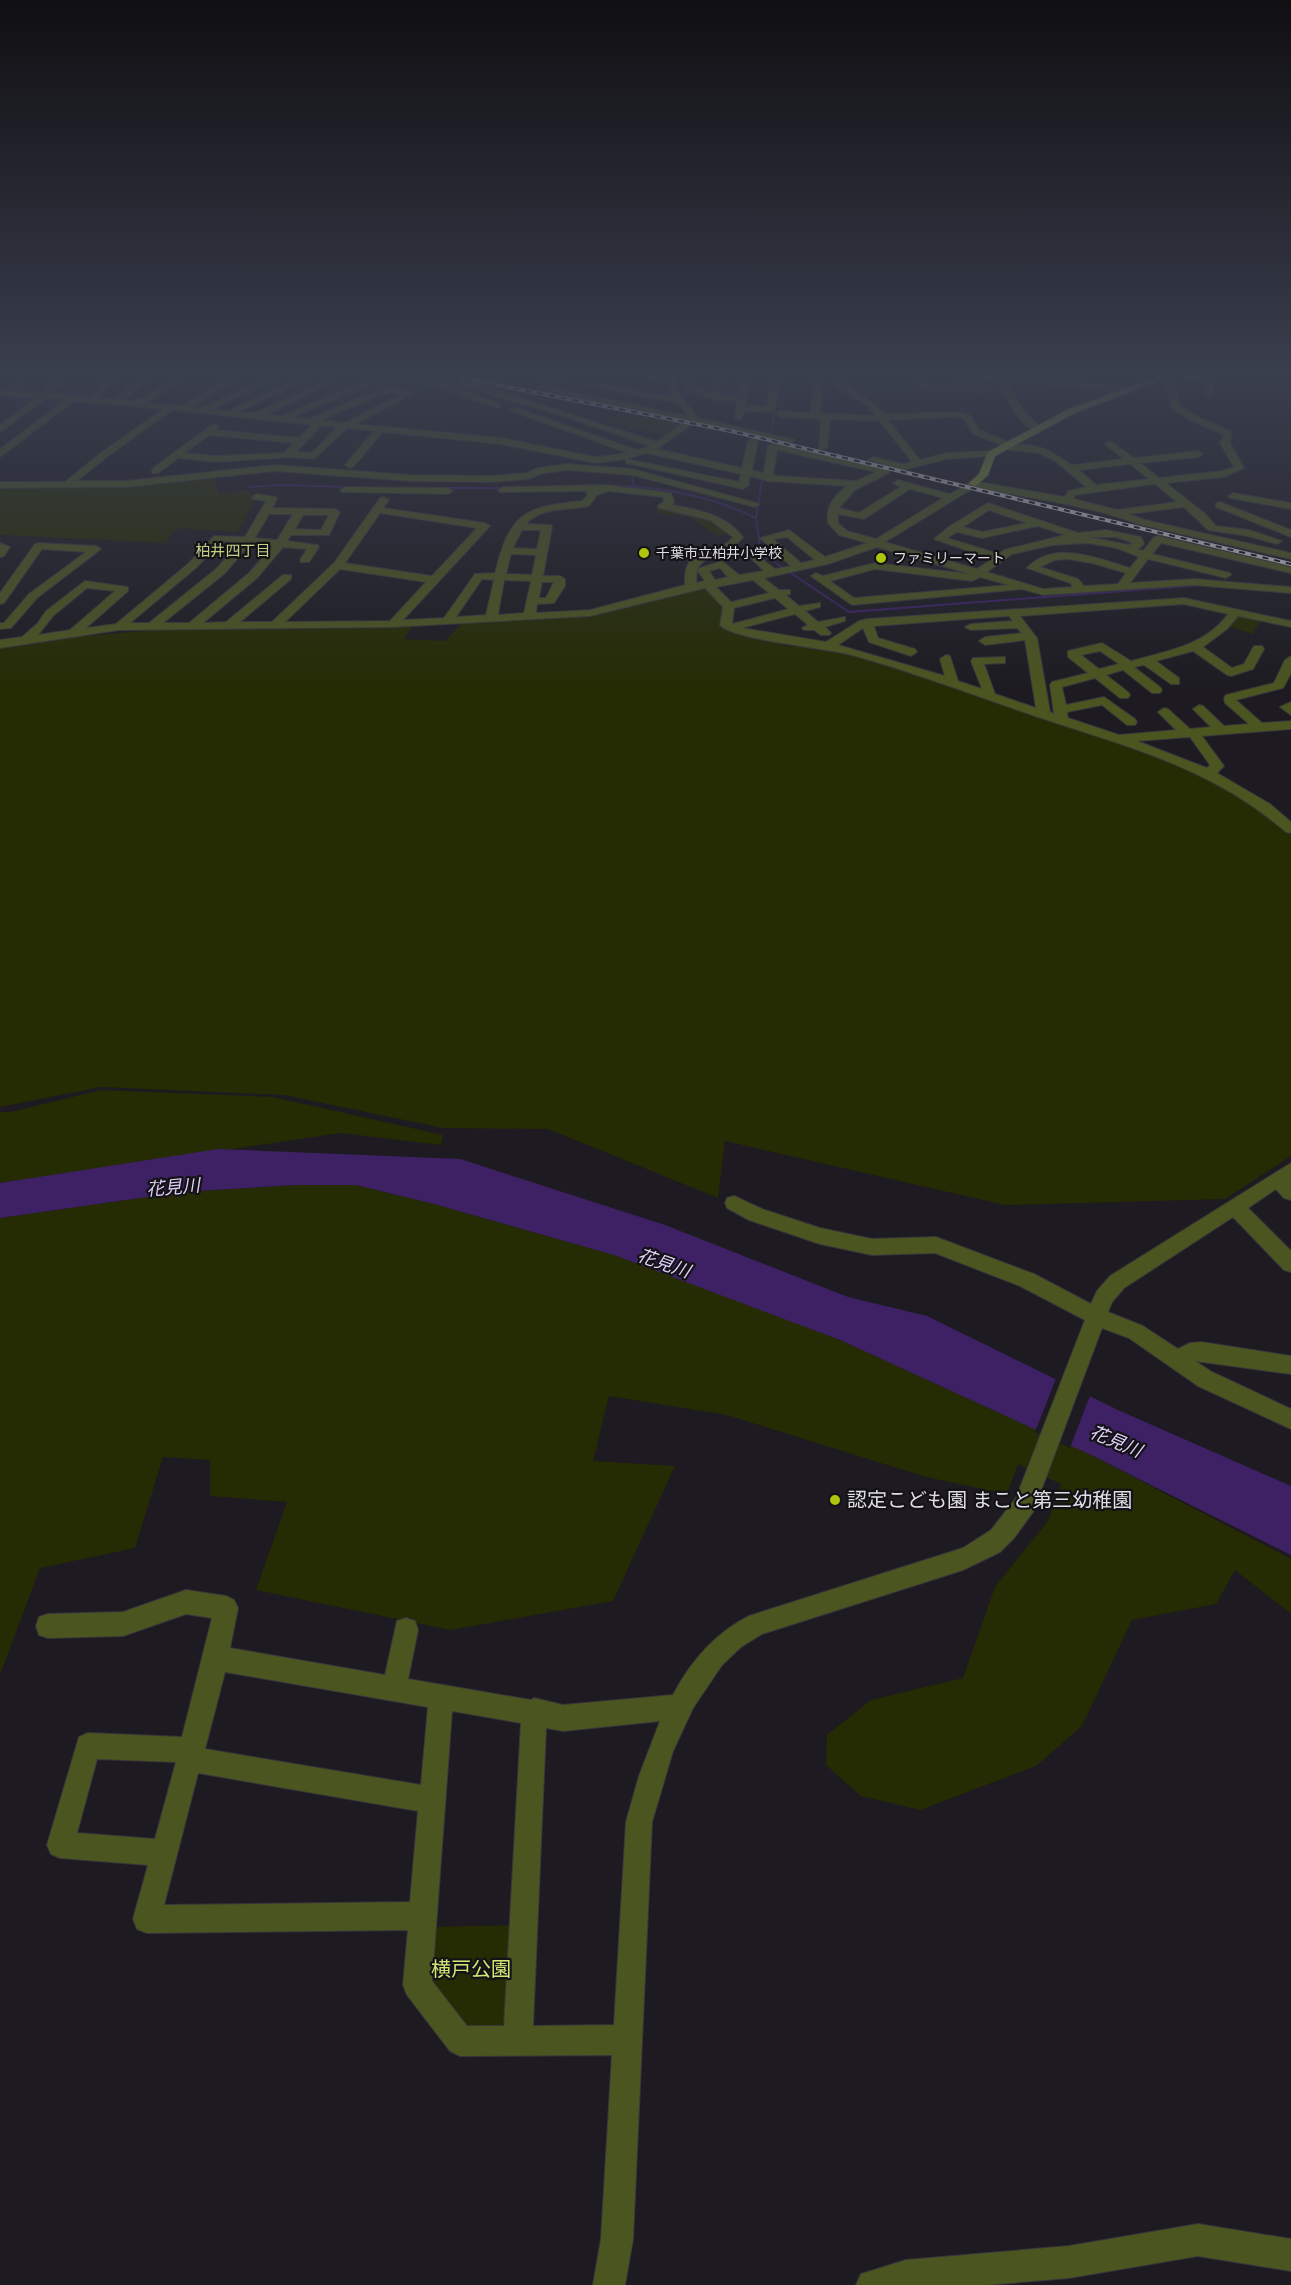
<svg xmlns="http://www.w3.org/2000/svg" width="1291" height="2285" viewBox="0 0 1291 2285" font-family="'PT Sans','Noto Sans JP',sans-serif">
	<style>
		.green { fill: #252b02 }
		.water { fill: #3d2164 }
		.pier { fill: #1d1b21 }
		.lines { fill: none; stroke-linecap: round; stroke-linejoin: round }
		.stream { stroke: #3d2164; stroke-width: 2 }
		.minor-casing { stroke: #38363c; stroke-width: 2 }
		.major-casing { stroke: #38363c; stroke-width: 2 }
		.minor { fill: #4b551f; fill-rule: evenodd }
		.major { fill: #7c8b30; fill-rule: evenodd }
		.rail-casing { stroke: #c6c5c9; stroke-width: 4 }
		.rail { stroke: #141217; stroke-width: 2; stroke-dasharray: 6; stroke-linecap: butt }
		.poi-dot { fill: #adc60d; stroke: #141217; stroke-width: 2 }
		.labels { text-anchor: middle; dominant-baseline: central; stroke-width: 4.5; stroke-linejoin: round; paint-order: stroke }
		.far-poi-label { font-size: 14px; fill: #dfdee2; stroke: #141217; text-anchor: start }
		.far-neighbourhood-label { font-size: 15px; fill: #c1d185; stroke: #141217 }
		.water-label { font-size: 18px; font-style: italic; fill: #ded1fa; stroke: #141217 }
		.near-poi-label { font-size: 20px; fill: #dfdee2; stroke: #141217; text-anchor: start }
		.near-park-label { font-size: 20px; fill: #d1e774; stroke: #141217 }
	</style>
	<rect width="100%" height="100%" fill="#1d1b21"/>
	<!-- green -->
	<g class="green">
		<path d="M86 372H116L95 394 86 393 90 388 72 386Z"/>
		<path d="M619 413 679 424 666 436 634 427 631 429 605 420Z"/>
		<path d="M215 478 219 494 248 490 251 495 257 496 237 532 181 528 175 530 165 543 0 535V485L113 487Z"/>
		<path d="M658 506 713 518 732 532 718 536 687 516 660 514 656 510Z"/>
		<path d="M701 589C722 593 724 613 731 631L788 646 826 648 919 675 1153 755 1199 773 1275 819 1291 835V1156L1225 1199 1005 1205 725 1141 718 1198 548 1129 443 1128 284 1095 101 1087 0 1107V648L73 637 156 630 413 626 404 639 445 641 462 623 570 618 618 609Z"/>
		<path d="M1237 614 1261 619 1253 634 1227 626Z"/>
		<path d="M101 1090 273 1097 443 1135 441 1145 341 1133 0 1183V1112H11Z"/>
		<path d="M295 1185H356L434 1204 614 1255 762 1309 840 1340 1091 1455 1291 1559V1614L1235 1570 1216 1604 1132 1620 1082 1726 1036 1766 920 1810 861 1796 826 1765 827 1735 871 1700 963 1678 995 1587 1048 1521 1061 1484 1018 1464 1007 1494 926 1477 727 1415 609 1396 593 1461 675 1466 613 1601 450 1630 256 1590 287 1502 210 1496V1460L163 1457 135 1548 40 1568 0 1675V1218L182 1192Z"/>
		<path d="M516 1925 512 2022 502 2033 468 2035 425 1979 429 1927Z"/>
	</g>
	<!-- water -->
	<path class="water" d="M218 1149 460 1159 665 1225 848 1297 927 1316 1118 1410 1291 1486V1555L1091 1455 840 1340 614 1255 434 1204 356 1185H295L182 1192 0 1218V1183Z"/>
	<!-- pier -->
	<path class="pier" d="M1057 1376 1091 1393 1070 1448 1035 1432Z"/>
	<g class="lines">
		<!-- stream -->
		<g class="stream">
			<path d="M771 433 781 372"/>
			<path d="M768 444 756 518 761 553 849 612 1203 585"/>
			<path d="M632 476 634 486"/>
			<path d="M569 486C632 483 699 490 756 518"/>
			<path d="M250 487 282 485 348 487"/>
			<path d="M443 488H504"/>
		</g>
		<!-- minor casing -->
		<g class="minor-casing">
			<g id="minor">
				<path d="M24 372H33L14 391 43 392 64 372H73L52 393 91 397 112 372H121L98 398 114 399 147 372H157L124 400C151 403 170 372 197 372L146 403 181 406 228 378 202 372H248L192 407 201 408 278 373 285 375 213 409 229 411 304 375 298 372H312L315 375 240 412 254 413 328 380 322 378V374H328L339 380 266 415 282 416 363 381 383 379 386 380V384L367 386 294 417 309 419 387 386 414 393 356 424 501 438 596 457 628 453 509 410 516 408 637 450 650 446 557 414 491 395 479 389 465 386 456 387 500 404V408L460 396 447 388 358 372C394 372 430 387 465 380L657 442 685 421 538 390V386L545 380 510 372 550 376 554 372H564L559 377 563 378V382L554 381 548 387 688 416 678 403 589 386 593 383 673 397 668 382 618 372H640L667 377 666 372H674L678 392 698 418 795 440 790 443 694 423 657 449 742 468 748 441 753 438 758 441 752 470 764 473 768 446 773 443 889 469V473L855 490 839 508 859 513 900 487 893 483 898 480 950 494 973 481 1065 497 1068 491 1086 487 1055 461 1039 453 1002 449V445L973 434 964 419 956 417 888 420 920 460 946 453 991 451 994 452V456L946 459 903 470 868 460 873 457 903 464 912 462 880 421 830 419 827 448 819 450 821 419 780 417 776 414 780 411 811 413 815 372H823L820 413 876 416 868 406 836 387 828 372H836C847 392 868 395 884 414L959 412 970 415 979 430 1015 445H1030L1046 449 1072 465 1124 459 1107 446 1105 444 1110 441 1134 458 1198 451 1203 454 1198 457 1140 463 1159 478 1222 471 1234 467 1220 443 1224 435 1190 420 1172 408 1164 376 1148 372H1177L1214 377V394L1210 397 1206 394 1207 381 1172 377 1179 405 1196 416 1232 432 1230 443 1244 468 1224 477 1166 483 1204 513 1216 526 1249 530 1282 541 1277 544 1248 536 1208 530 1184 507 1129 514 1145 520 1291 553V559L1138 524C1085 504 1030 499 975 487L885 542 977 569 992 559 934 539 950 526 988 503 1078 533 1106 530 1141 537 1144 544 1138 549 1143 551 1154 537 1158 536 1291 567V573L1161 543 1152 554 1230 573 1231 575 1226 578 1148 559 1130 583 1194 579 1291 587V593L1194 585 1043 595 1022 589 852 605 811 576 816 573 823 576 875 563 970 574 877 547 828 564 764 578 779 590H790V594L786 595 799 606 820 603V607L805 611 818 622 845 617V621L825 627 831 633 829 635H821L814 630H804L802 628 808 625 795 614 742 628 826 642 859 621 867 619 1184 598 1291 621V627L1238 616 1227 629 1203 647 1232 668 1244 664 1254 646H1262L1264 649 1253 669 1231 676 1227 675 1193 651 1156 661 1179 678V684H1171L1144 665 1134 667 1160 687 1162 690 1160 693H1152L1123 670 1106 675 1128 692 1130 695 1128 698H1120L1095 678 1062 687 1066 705 1104 697 1135 719 1137 722 1135 725H1127L1102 705 1067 712 1068 718 1119 735 1176 730 1158 712 1164 708 1168 709 1190 729 1211 727 1193 709 1199 705 1203 706 1224 726 1249 724 1225 703 1224 698 1226 695 1274 683 1285 660 1291 656V673L1283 688 1236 700 1262 723 1291 721V729L1202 736 1224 766 1217 773 1270 804 1291 822V833L1286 832C1212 768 1131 748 1041 718 978 697 917 673 852 655 826 648 733 640 720 625L723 607 705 588 590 616 393 627 119 630 0 648V640L22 637 38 623 46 611 85 581 128 587V591L86 628 116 624 189 563 214 536 245 537 266 501 253 499 252 497 257 494 276 497 277 499 272 508 335 509 340 512 329 535H291L287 541 318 545 319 547 309 562H301L300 560 307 549 283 547 257 578 203 623 226 622 283 575H291V579L240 622H272L334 563 380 498 384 497 389 500 383 508 485 523 490 526 403 620 444 618 475 574 495 573C510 513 523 507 582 501L587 496V491L500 492 498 490 503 487 606 485 671 493 674 502 672 505C699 510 725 514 743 537 730 556 710 549 697 569L722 561 739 575 764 571 748 555 753 552 775 569 791 566 760 538 789 530 825 557 867 543 839 535 828 523C825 507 834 496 847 486L768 481 750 476 748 486 743 489 626 463V459L596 463 501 444 383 432 353 467 350 468 345 465 374 431 347 428 314 459 291 457 215 462 178 458 158 473H152V469L211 425H217L219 427 216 430 299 438 312 425 172 410 108 456 77 481H126L275 465 410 475 492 476 527 473 537 468 566 464 632 469 760 504 755 507 632 475 566 470 540 474 529 479 492 482 410 481 275 471 126 487 0 488V482H65L102 452 163 409 74 401 0 457V449L65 400 47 398 0 432V425L37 397 0 396V390L5 391ZM388 392 401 394 345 423 321 420ZM321 426 337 427 312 453 296 452ZM209 435 294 443 284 453 215 456 185 453ZM777 450 876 472 856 481 778 476 773 475ZM647 453 741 474 739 482 626 459ZM1130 464 1149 479 1096 485 1079 470ZM1155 484 1177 502 1117 510 1074 499 1075 495ZM910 489 943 498 876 539 847 531 838 523V514L864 519ZM609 491 663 497 664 501 658 506 659 508 710 520 733 537C717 558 683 541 685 585L590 610 536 613 537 604 554 603 565 586V579L560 576H543L552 527 551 525 526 524C543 506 566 511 589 506L597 495ZM989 510 1027 523 982 532 963 527ZM380 513 477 528 432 576 345 563ZM269 514H293L277 540 255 538ZM303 515H329L321 530 295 529ZM1038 526 1065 535 1004 550 999 554 947 538 957 532 982 538ZM522 530H541L537 549 513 548ZM787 537 815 560 801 563 773 539ZM1089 537H1116L1133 543 1129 545ZM221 541 240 543 216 569 149 623H130L197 567ZM1087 543 1117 548 1139 557 1130 568C1099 559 1054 539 1027 568L1070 583 1073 587 1043 589 987 572 1012 554 1053 545ZM250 544 273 546 249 573 189 623H163L224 574ZM511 554 536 555 532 575 506 574ZM1067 559 1092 563 1126 573 1118 584 1084 586 1078 579 1040 567 1055 560ZM720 568 728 577 715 580 709 571ZM340 569 426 582 390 621 285 622ZM875 569 972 581 980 577 1009 585 854 598 830 581ZM697 570 705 581 696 583ZM482 579 494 580 486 615 456 617ZM504 580 531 581 524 613 498 615ZM753 580 769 593 731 602 716 587ZM542 582H554L546 598H539ZM87 588 115 591 70 630 38 635 54 615ZM775 598 788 609 732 624 734 608ZM1184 604 1228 614C1205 646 1166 651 1131 661L1102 643 1068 651V657L1088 673 1052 682 1050 685 1054 714 1050 712 1037 638 1020 616ZM1009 616 1013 621 971 624 965 627 971 630 1017 628 1022 633 985 637 979 641 985 645 1025 640 1036 708 995 694 984 664 1005 663V657L973 658 971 661 982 689 958 681 950 656 946 655 940 659 945 676 838 645 863 628 869 642 911 656 917 652 915 649 878 638 874 626ZM1100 651 1119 664 1099 669 1081 655ZM1190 737 1210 765 1207 768 1137 741Z"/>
				<path d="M688 372H696L692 386 711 393 715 372H723L719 395H739L744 372H752L745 405 767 406 772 372H780L775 409 771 412 744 411 741 419H735L737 400H714L684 389Z"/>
				<path d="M913 372H921L928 385 988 386 992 389 988 392 924 390 920 387Z"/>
				<path d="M939 372 995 374 994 372H1002L1003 375 1131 387 1135 390 1131 393 1006 380 1022 409 1043 430 1038 433C1018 424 1006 398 997 379L944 378Z"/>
				<path d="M1285 372H1291V377Z"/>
				<path d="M345 487 448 488 453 491 448 494 342 492 340 490Z"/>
				<path d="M1233 493 1291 503V509L1230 498 1228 496Z"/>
				<path d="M1220 502 1291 530V537L1216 507V503Z"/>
				<path d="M0 543 10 547 4 556 0 557Z"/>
				<path d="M39 543 96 546 101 549 37 598 11 628 0 629V623H4L29 594 86 552 42 549 4 603 0 604V593L35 544Z"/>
				<path d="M1291 702V715L1280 707Z"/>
				<path d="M1291 1163V1200L1284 1198 1276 1189 1248 1208 1291 1251V1272L1284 1270 1233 1217 1124 1288 1112 1302 1108 1312 1143 1326 1178 1349 1190 1343 1201 1342 1291 1356V1374L1195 1361 1212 1372 1291 1409V1429L1198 1386 1129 1338 1102 1328 1033 1512 1014 1538 1000 1552 963 1570 762 1634 741 1647 722 1665 693 1708 673 1751 652 1822 633 2239 625 2285H593L601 2239 612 2055 460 2056 450 2051 407 1995 403 1985 408 1930 147 1933 137 1929 133 1919 148 1865 60 1858 51 1854 47 1845 79 1737 88 1733 182 1737 212 1618 186 1614 123 1636 48 1638 39 1635 36 1626 39 1617 48 1614 123 1612 186 1590 226 1596 234 1600 238 1608 230 1648 385 1675 397 1621 406 1618 415 1621 418 1630 408 1679 531 1700 534 1698 563 1705 673 1695C691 1661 714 1634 749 1616L963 1548 991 1530 1016 1498 1085 1320 1020 1286 935 1253 872 1255 820 1244 749 1220 727 1208 725 1203 727 1198 734 1196 762 1209 820 1228 872 1239 936 1237 1034 1274 1091 1304 1097 1291 1110 1276ZM225 1672 428 1707 421 1785 205 1749ZM452 1711 521 1723 504 2026H467L432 1981ZM660 1721 639 1776 626 1822 614 2025 533 2026 546 1728 563 1731ZM97 1759 176 1762 155 1839 77 1833ZM198 1773 418 1811 410 1902 164 1905Z"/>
				<path d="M1198 2224 1291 2239V2271L1198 2256 1069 2278 988 2285H856L861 2274 906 2260 1069 2246Z"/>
			</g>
		</g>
		<!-- major casing -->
		<g class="major-casing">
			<path id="major" d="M1171 372H1184L1075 413 995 456 988 475 976 486 968 484 979 474 988 452 1069 409Z"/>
		</g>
		<!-- minor -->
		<use href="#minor" class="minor"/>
		<!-- major -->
		<use href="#major" class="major"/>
		<!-- rail casing -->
		<g class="rail-casing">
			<path id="rail" d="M431 372 731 431 1291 564"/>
		</g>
		<!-- rail -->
		<use href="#rail" class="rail"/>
	</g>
	<!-- sky -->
	<linearGradient id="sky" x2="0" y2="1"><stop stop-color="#100f12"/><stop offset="0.54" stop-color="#3a3f4e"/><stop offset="1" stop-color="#3a3f4e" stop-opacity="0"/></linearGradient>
	<rect width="1291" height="692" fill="url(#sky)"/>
	<!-- markers -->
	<g class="poi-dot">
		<circle cx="644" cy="553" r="6"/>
		<circle cx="881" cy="558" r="6"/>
		<circle cx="835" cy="1500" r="6"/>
	</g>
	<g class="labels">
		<!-- far-poi labels -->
		<g class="far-poi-label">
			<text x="656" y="553">千葉市立柏井小学校</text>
			<text x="893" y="558">ファミリーマート</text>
		</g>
		<!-- far-neighbourhood labels -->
		<g class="far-neighbourhood-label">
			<text x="233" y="550">柏井四丁目</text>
		</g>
		<!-- water labels -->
		<g class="water-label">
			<text transform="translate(173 1187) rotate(-5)">花見川</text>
			<text transform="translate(664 1263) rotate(19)">花見川</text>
			<text transform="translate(1116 1441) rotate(23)">花見川</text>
		</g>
		<!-- near-poi labels -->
		<g class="near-poi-label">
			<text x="847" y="1500">認定こども園 まこと第三幼稚園</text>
		</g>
		<!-- near-park labels -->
		<g class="near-park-label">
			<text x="471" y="1969">横戸公園</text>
		</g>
	</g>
</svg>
